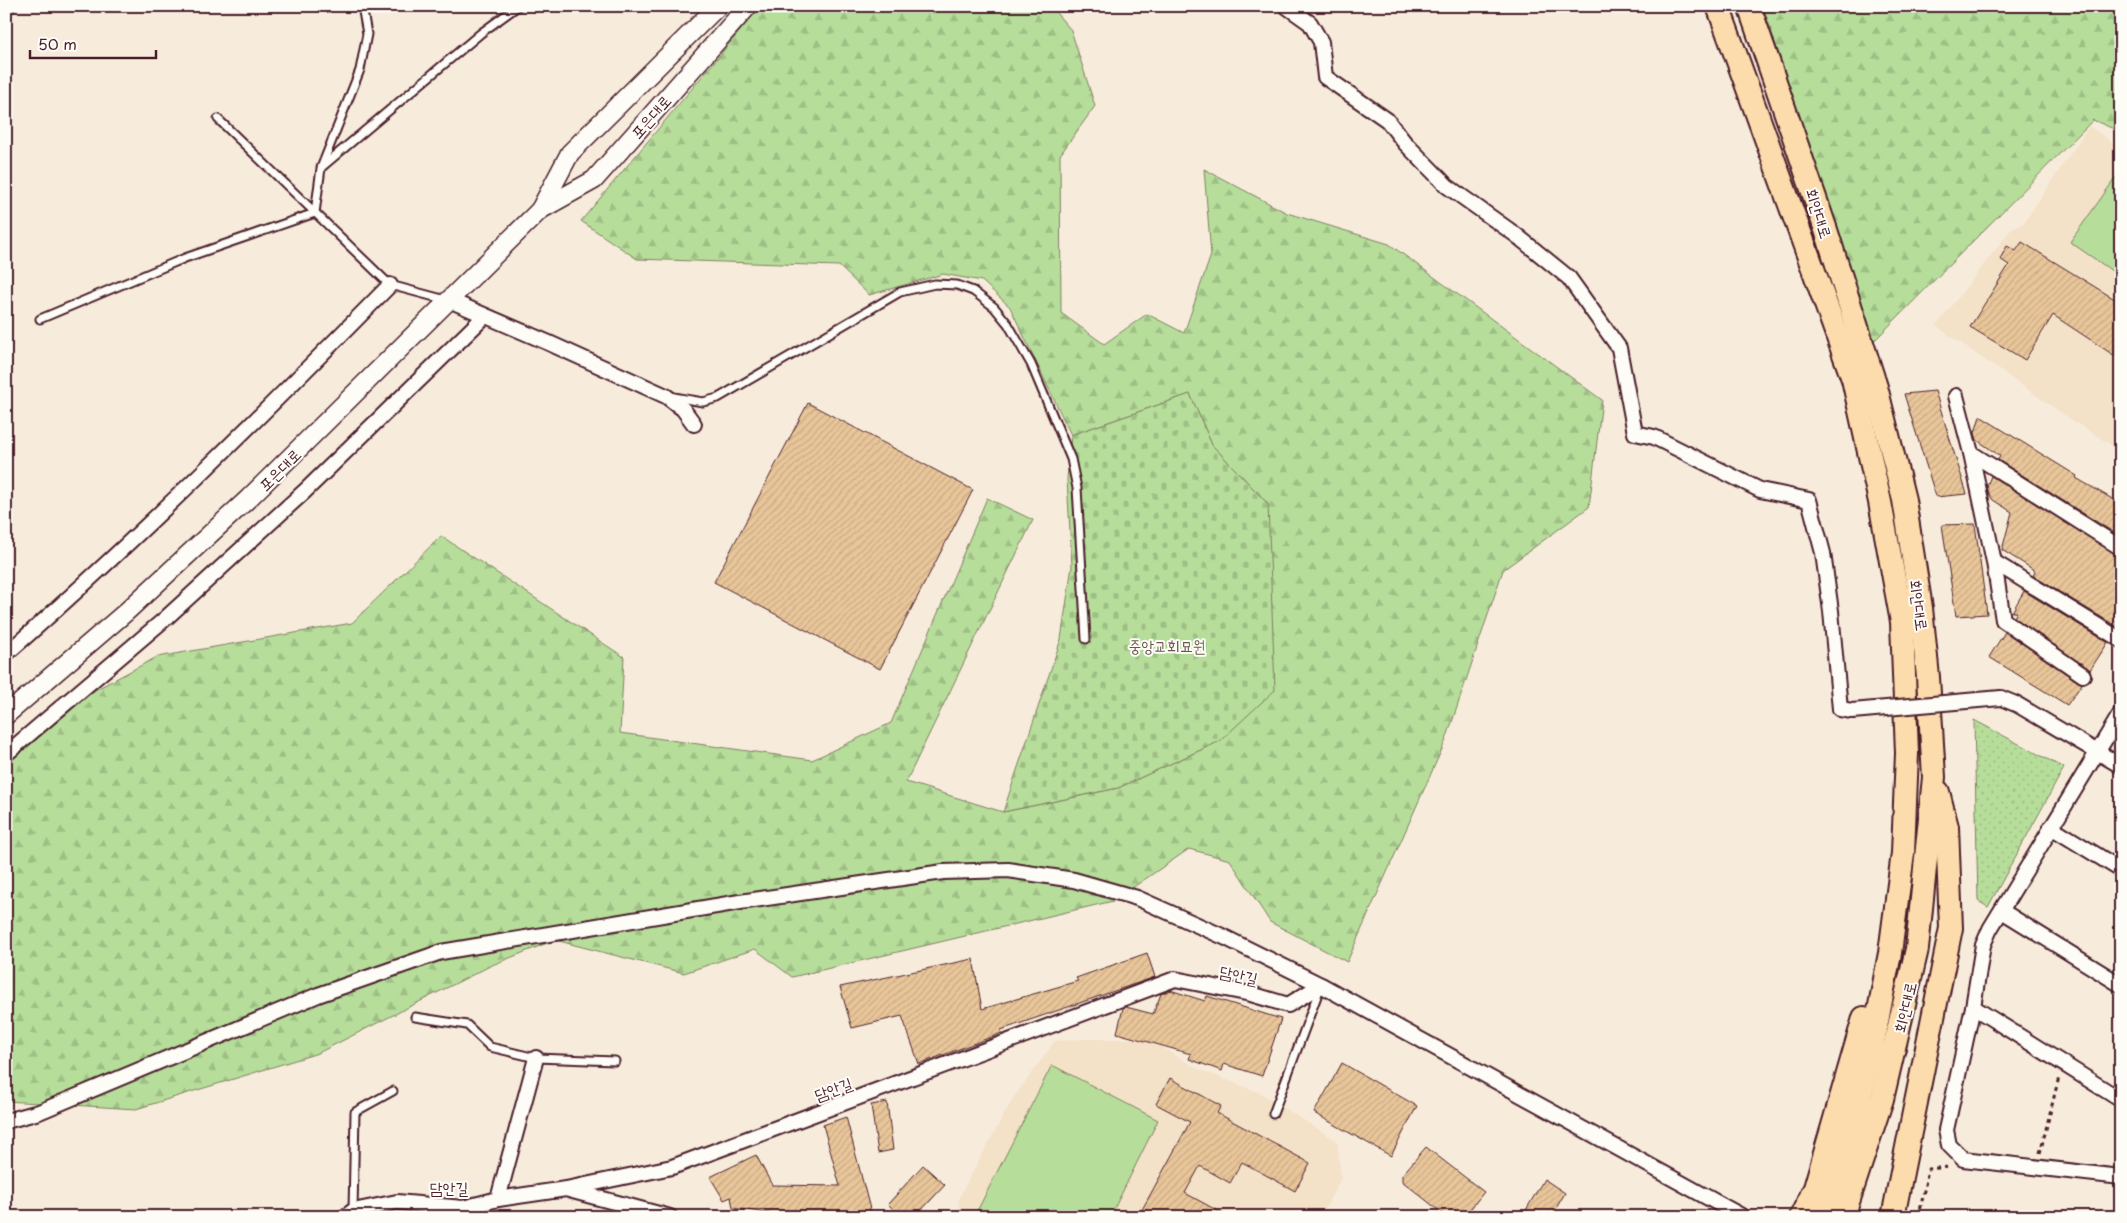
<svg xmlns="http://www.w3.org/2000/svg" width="2127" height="1223" viewBox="0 0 2127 1223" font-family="'Playpen Sans','Poor Story',sans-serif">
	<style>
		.built { fill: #f3e1c8 }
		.forest { fill: url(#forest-firs); stroke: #807e62 }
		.cemetery { fill: url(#cemetery-stones); stroke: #807e62 }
		.park { fill: url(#park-dots); stroke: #807e62 }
		.pitch { fill: #b6de9a; stroke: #807e62 }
		.building { fill: url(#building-hatch); stroke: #4a1f2b }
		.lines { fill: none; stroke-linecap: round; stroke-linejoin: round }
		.service-casing { stroke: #4a1f2b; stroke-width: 11 }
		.minor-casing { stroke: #4a1f2b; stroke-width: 18 }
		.tertiary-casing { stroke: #4a1f2b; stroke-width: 21 }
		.trunk-casing { stroke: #4a1f2b; stroke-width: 26 }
		.path { stroke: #4a1f2b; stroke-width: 3; stroke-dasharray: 4 4; stroke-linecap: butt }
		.service { stroke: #fdfcf7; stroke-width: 7 }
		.minor { stroke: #fdfcf7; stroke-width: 14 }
		.tertiary { stroke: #fdfcf7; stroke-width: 18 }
		.trunk { stroke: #fcdcac; stroke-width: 22 }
		.minor-bridge-casing { stroke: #4a1f2b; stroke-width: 18; stroke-linecap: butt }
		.minor-bridge { stroke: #fdfcf7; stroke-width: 14 }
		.labels { text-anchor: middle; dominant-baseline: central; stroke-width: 4; stroke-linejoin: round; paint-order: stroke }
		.street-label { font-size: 16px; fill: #4a1f2b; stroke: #fdfcf7 }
		.park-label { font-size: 16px; fill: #6a584c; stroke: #fdfcf7 }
	</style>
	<defs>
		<pattern id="forest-firs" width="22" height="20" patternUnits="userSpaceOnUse" patternTransform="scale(1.25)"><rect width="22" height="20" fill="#b6de9a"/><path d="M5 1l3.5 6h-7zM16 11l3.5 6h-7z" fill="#9ebe85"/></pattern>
		<pattern id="cemetery-stones" width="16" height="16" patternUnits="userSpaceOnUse" patternTransform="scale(1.25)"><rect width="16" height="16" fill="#b6de9a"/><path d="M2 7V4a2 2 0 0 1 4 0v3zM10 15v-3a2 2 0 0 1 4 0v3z" fill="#9ebe85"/></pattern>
		<pattern id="park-dots" width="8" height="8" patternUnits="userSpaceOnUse" patternTransform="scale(1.25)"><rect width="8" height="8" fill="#b6de9a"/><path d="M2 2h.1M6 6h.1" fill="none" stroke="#9ebe85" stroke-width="1.8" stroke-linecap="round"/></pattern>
		<pattern id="building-hatch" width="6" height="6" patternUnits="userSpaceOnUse" patternTransform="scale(1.25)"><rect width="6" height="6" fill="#e9c69a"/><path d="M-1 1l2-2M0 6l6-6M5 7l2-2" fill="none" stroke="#c9aa85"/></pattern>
	</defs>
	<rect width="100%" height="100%" fill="#f7ecdb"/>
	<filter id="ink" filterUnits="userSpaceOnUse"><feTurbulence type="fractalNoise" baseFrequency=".02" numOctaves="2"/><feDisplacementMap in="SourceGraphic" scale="10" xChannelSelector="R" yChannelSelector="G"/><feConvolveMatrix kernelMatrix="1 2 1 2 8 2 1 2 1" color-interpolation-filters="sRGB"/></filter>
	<g filter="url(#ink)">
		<!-- built -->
		<g class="built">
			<path d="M2089 126 2121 149V451L2076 423 1936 326 2012 228 2023 224Z"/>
			<path d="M1080 1039H1139L1161 1047 1198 1069 1260 1093 1337 1141 1341 1178 1321 1217H958L959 1197 1012 1100 1055 1041Z"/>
		</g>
		<!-- forest -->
		<g class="forest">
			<path d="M761 6H1050L1071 30 1095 106 1060 155 1061 313 1104 344 1147 314 1184 333 1211 255 1204 169 1287 213 1389 244 1602 400 1589 507 1503 570 1446 740 1347 962 1270 922 1230 860 1189 849 1113 901 792 977 755 949 684 973 555 940 492 965 318 1053 136 1109 6 1101V765L95 690 157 657 352 623 441 536 624 657 620 733 812 760 891 723 987 498 1033 520 906 782 1003 812 1118 788 1220 741 1268 504 1212 445 1190 394 1071 435 1010 307 982 281 943 274 869 295 839 266 637 259 581 221Z"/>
			<path d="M1763 6H2121V132L2093 120 1874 341Z"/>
		</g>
		<!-- cemetery -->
		<path class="cemetery" d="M1190 394 1212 445 1268 504 1275 690 1220 741 1118 788 1003 812 1061 639 1072 566 1067 479 1071 435Z"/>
		<!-- park -->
		<path class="park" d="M1974 720 2064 768 1988 907 1978 901Z"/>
		<!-- pitch -->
		<g class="pitch">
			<path d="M2121 170V277L2070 242Z"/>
			<path d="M1052 1065 1158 1120 1110 1217H974Z"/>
		</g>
		<!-- building -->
		<g class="building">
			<path d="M2022 242 2121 303V360L2053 315 2025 360 1970 327 2009 265 2000 259 2007 246 2016 251Z"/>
			<path d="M1935 391 1951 443 1967 494 1936 497 1904 394Z"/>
			<path d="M808 403 973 490 880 669 714 582Z"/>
			<path d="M1980 416 2077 476 2076 478 2121 504V537L1998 460 2000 456 1977 440 1975 433Z"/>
			<path d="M1991 476 2121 557V618L2116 626 2033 576 2035 572 2034 570 2002 550 2012 512 1993 500 1989 494 1987 486Z"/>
			<path d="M1975 524 1987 614 1956 616 1942 525Z"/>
			<path d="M2024 591 2107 642V644L2090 670 2014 617 2017 612H2012Z"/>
			<path d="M2005 632 2082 684 2067 705 1989 657Z"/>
			<path d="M1147 953 1155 977 1001 1030 1002 1033 919 1064 902 1016 852 1028 840 987 973 959 982 1009 1078 981 1076 978Z"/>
			<path d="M1170 990 1205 1001 1207 996 1281 1019 1262 1076 1224 1064 1222 1071 1189 1059 1191 1054 1117 1033 1123 1008 1126 1007 1153 1014 1161 994Z"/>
			<path d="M1342 1063 1417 1106 1391 1156 1314 1113Z"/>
			<path d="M1170 1078 1221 1106 1217 1113 1310 1163 1295 1191 1242 1162 1230 1183 1200 1166 1185 1193 1229 1217H1138L1190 1122 1156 1104Z"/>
			<path d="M887 1102 893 1150 878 1153 871 1105Z"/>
			<path d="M846 1117 871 1213 857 1217 779 1215 733 1208 731 1197 724 1200 710 1177 756 1155 772 1185 840 1186 823 1125Z"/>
			<path d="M1426 1147 1484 1192 1464 1217H1447L1402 1181V1175Z"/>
			<path d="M923 1165 945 1185 915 1217H901L888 1204Z"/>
			<path d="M1544 1179 1565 1193 1551 1217H1522Z"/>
		</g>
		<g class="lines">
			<!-- service casing -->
			<g class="service-casing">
				<g id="service">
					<path d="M6 14 11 6"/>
					<path d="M218 119 390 285 446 300"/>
					<path d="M323 166 481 33 518 6"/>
					<path d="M40 319 185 258 315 213 321 168 360 70 367 34 362 6"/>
					<path d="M674 397 703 402 718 398 900 292 935 284 957 285 973 291 994 307 1008 324 1031 364 1071 459 1077 488 1086 639"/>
					<path d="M415 1017 467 1025 490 1047 536 1058 615 1061"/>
					<path d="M1273 1114 1320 988"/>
					<path d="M353 1211 355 1112 393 1091"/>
				</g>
			</g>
			<!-- minor casing -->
			<g class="minor-casing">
				<g id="minor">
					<path d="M1286 6 1310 23 1321 42 1325 77 1387 120 1405 143 1447 186 1516 235 1569 278 1619 348 1635 433 1654 437 1760 490 1809 500 1823 553 1831 611 1840 709 1852 711"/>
					<path d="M449 300 549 343 666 396 683 409 694 424"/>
					<path d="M1956 396 1971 453 1994 562 2121 640"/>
					<path d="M1971 453 2121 548"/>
					<path d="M1994 562 2003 620 2083 675"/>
					<path d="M6 654C140 537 266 411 390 285"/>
					<path d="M2001 698 2018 705 2121 766"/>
					<path d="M2121 713 1990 929 1983 945 1973 1007 1946 1130 1949 1145 1963 1159 2121 1177"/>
					<path d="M6 754 166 618 305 491 485 316"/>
					<path d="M2051 827 2121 870"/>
					<path d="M2002 911 2121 985"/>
					<path d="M1973 1007 2121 1100"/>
					<path d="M6 1121 39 1112 318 995 441 952 740 902 943 872 1008 870 1074 880 1137 898 1224 937 1321 985 1743 1217"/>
					<path d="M569 1190 670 1217"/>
					<path d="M498 1199 536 1058"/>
					<path d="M345 1217 353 1211 397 1202 463 1208 498 1199 566 1189 672 1167 1175 979 1251 994 1288 1005 1321 985"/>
				</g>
			</g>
			<!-- tertiary casing -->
			<g class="tertiary-casing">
				<g id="tertiary">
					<path d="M540 210 570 153 718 6"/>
					<path d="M6 715 126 612 249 498 540 210 594 180 748 6"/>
				</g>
			</g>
			<!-- trunk casing -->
			<g class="trunk-casing">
				<g id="trunk">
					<path d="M1718 6 1853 379 1880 502 1902 622 1907 753 1903 853 1890 953 1871 1053 1858 1106 1821 1217"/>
					<path d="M1749 6 1826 230 1876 387 1904 500 1921 608 1928 677 1934 777 1917 949 1882 1099 1843 1217"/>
					<path d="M1801 1217 1815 1188 1864 1018"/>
					<path d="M1893 1217 1951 928 1947 827 1938 792"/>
				</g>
			</g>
			<!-- path -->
			<g class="path">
				<path d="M2040 1153 2059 1077"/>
				<path d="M1919 1217 1928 1169 1949 1167"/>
			</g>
			<!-- service -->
			<use href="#service" class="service"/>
			<!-- minor -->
			<use href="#minor" class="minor"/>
			<!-- tertiary -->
			<use href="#tertiary" class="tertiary"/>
			<!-- trunk -->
			<use href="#trunk" class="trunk"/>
			<!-- minor-bridge casing -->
			<g class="minor-bridge-casing">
				<path id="minor-bridge" d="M1852 711 2001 698"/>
			</g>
			<!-- minor-bridge -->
			<use href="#minor-bridge" class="minor-bridge"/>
		</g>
	</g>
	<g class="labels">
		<!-- street labels -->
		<g class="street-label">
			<text transform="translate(650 116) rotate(-49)">포은대로</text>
			<text transform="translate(1820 213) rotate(72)">회안대로</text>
			<text transform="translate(279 469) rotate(-45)">포은대로</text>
			<text transform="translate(1920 605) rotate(82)">회안대로</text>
			<text transform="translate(1239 974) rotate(12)">담안길</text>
			<text transform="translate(1904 1007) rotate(-77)">회안대로</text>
			<text transform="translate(833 1088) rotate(-20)">담안길</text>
			<text x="449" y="1187">담안길</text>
		</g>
		<!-- park labels -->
		<g class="park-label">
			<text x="1167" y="645">중앙교회묘원</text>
		</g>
	</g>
	<!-- margin -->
	<rect width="2127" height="1223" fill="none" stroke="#fdfcf7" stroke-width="25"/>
	<rect x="12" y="12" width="2102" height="1198" fill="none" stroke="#4a1f2b" stroke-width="2" filter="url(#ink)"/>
	<!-- scale -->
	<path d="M30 50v8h126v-8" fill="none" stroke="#4a1f2b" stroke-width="2.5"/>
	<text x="38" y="50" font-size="15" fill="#4a1f2b" stroke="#fdfcf7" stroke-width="4" paint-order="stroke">50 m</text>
</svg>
